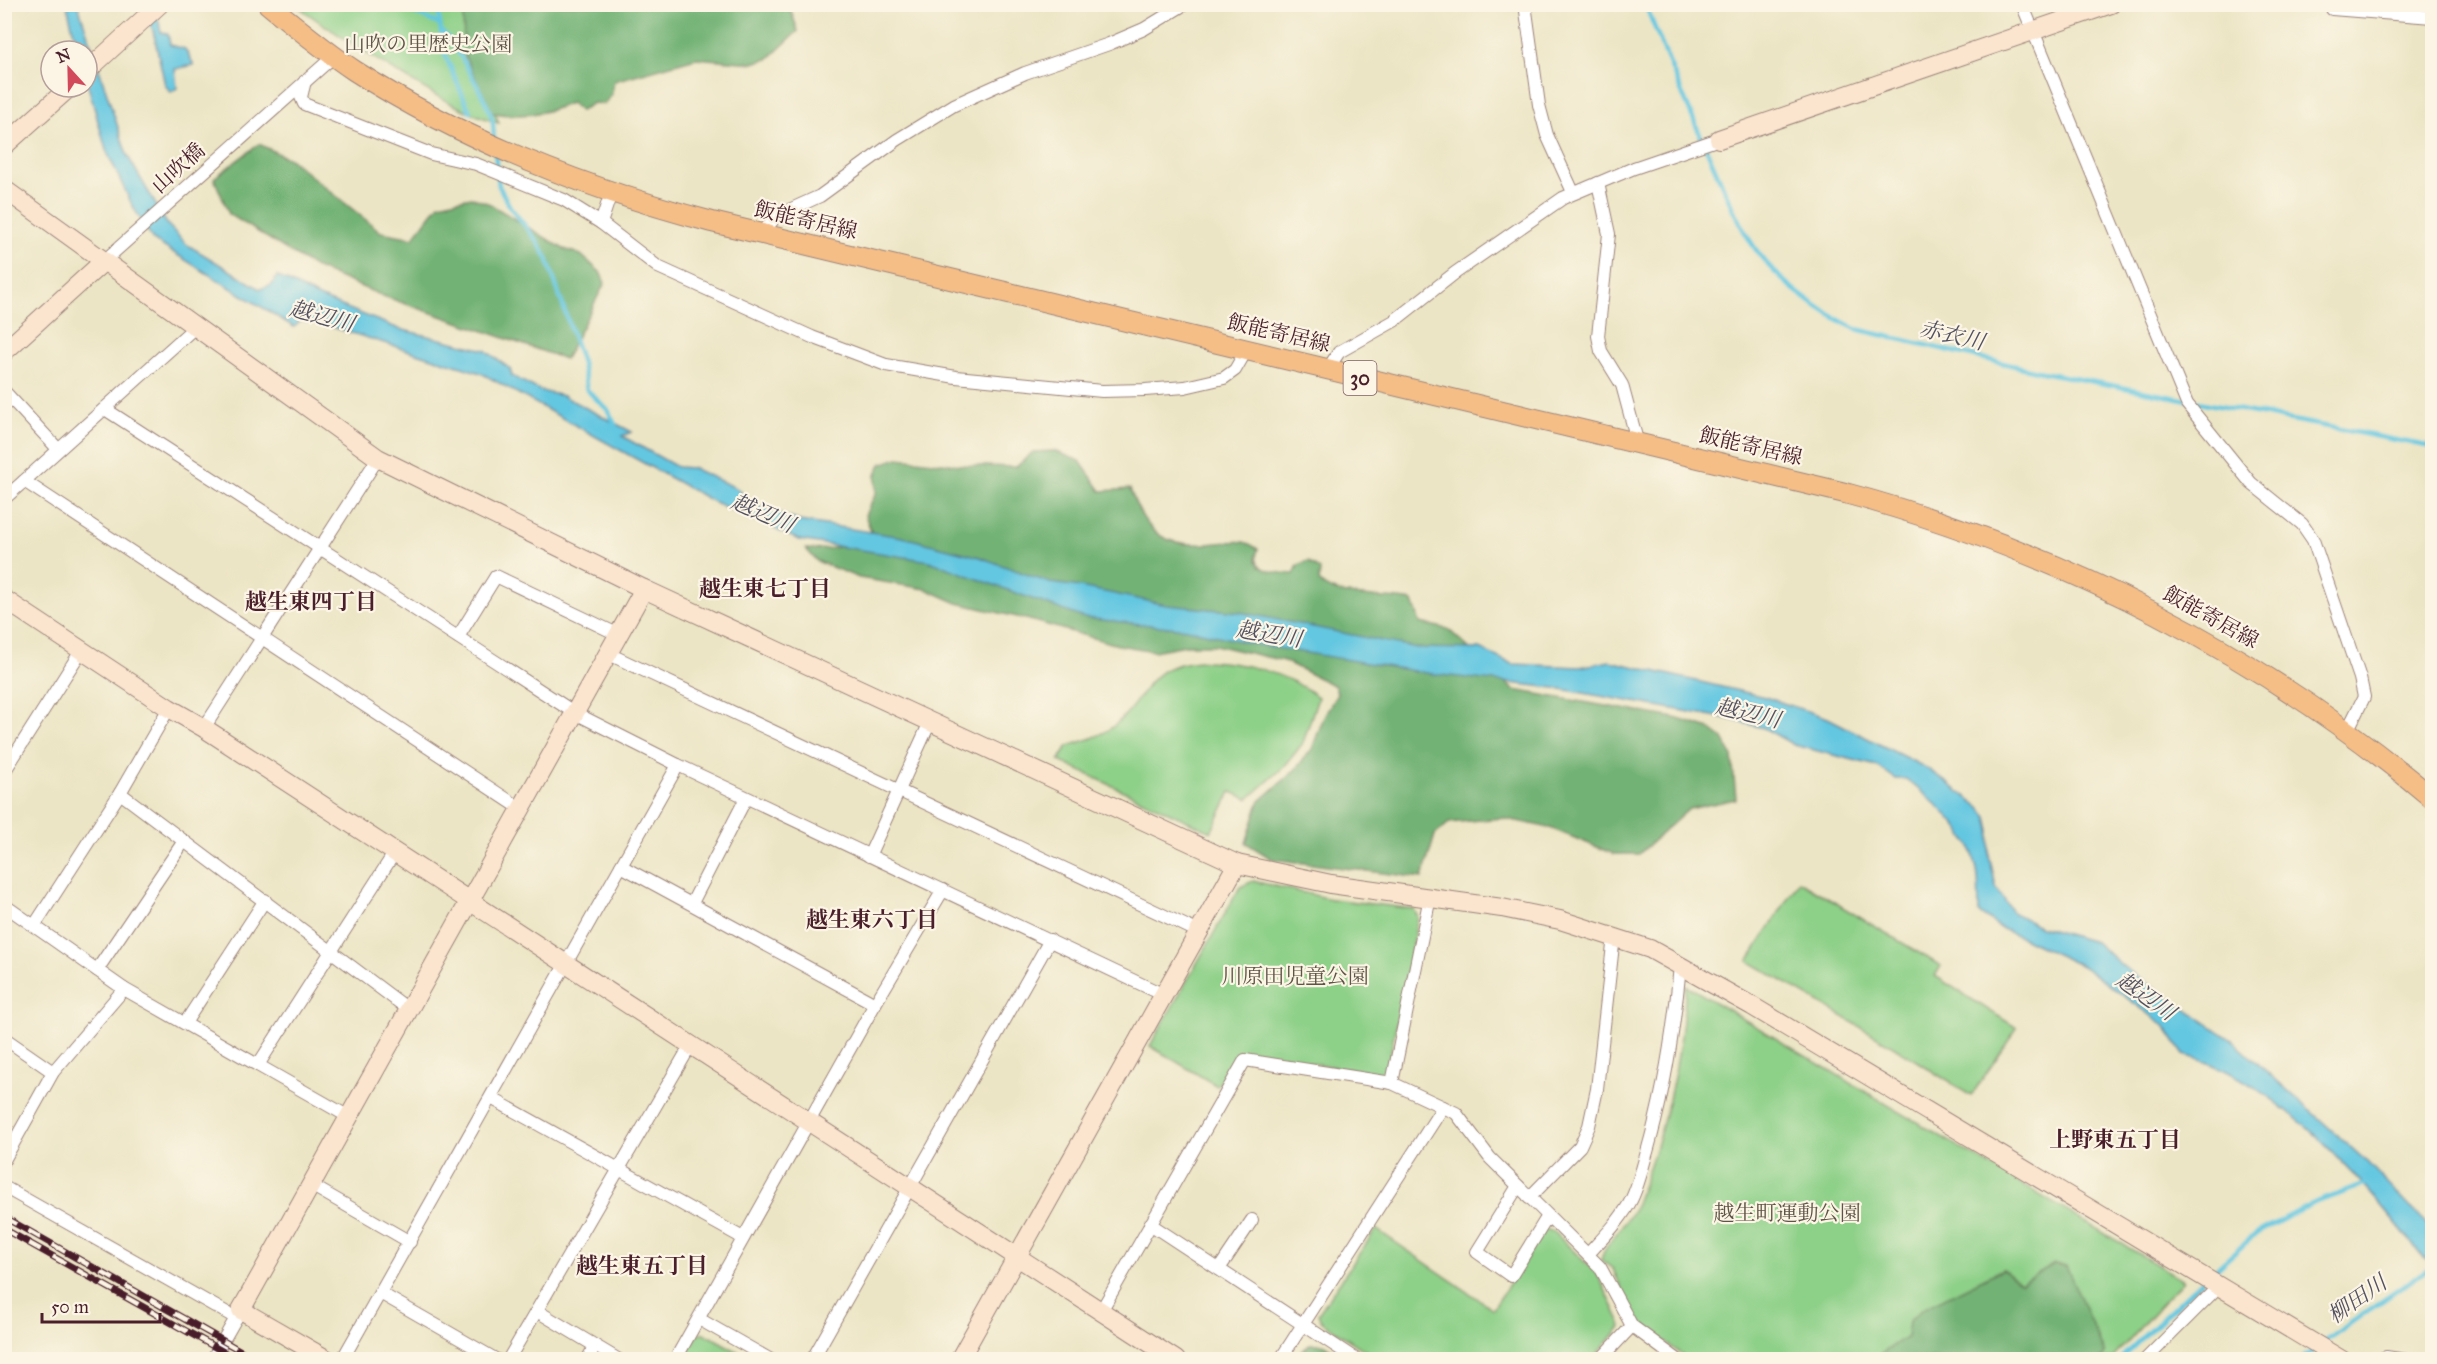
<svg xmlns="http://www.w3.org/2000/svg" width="2437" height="1364" viewBox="0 0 2437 1364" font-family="'IM FELL Great Primer','Noto Serif JP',serif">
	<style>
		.green { fill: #8dd088; stroke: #6c785a; stroke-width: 1.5 }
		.forest { fill: #72b274; stroke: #5e6850; stroke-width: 1.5 }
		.water { fill: #63c7e1; stroke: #567386; stroke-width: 1.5 }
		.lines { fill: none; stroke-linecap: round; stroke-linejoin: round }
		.stream { stroke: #63c7e1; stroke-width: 4.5 }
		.street-casing { stroke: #9b8278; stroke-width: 14 }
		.secondary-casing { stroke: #9b8278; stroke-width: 20 }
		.primary-casing { stroke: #9b8278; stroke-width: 22 }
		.street { stroke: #fff; stroke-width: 12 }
		.secondary { stroke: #fbe5cf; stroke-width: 18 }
		.primary { stroke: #f6be87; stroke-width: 20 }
		.rail-casing { stroke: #4a1f2b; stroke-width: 7 }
		.rail { stroke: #fcf5e5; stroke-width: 4.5; stroke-dasharray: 14; stroke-linecap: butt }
		.labels { text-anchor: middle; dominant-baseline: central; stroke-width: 4.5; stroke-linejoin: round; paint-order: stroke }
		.shield { fill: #fcf5e5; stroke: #7f5f63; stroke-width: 1.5 }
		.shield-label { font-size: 20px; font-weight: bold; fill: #4a1f2b }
		.park-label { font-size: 21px; fill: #5e5447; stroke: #fcf5e5 }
		.street-label { font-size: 21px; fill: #4a1f2b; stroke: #fcf5e5 }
		.water-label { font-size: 22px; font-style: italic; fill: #525162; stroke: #fcf5e5 }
		.neighbourhood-label { font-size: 22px; font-weight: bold; fill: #4a1f2b; stroke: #fcf5e5 }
	</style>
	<rect width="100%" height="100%" fill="#fcf5e5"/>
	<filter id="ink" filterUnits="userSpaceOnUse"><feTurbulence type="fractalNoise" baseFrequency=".0167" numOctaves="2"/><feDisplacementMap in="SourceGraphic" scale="12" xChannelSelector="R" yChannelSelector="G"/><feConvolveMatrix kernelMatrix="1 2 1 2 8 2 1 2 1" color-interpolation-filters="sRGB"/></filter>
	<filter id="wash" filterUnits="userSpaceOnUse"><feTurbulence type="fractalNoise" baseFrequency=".008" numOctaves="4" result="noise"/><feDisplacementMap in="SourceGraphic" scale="24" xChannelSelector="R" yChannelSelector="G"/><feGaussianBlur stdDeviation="1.35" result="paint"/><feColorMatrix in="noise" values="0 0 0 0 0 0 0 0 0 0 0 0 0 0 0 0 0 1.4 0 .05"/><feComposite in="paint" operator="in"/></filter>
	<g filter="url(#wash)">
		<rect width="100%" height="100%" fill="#ece5c5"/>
		<!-- green -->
		<g class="green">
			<path d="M296 5H529L484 85 499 123C462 112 433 94 400 74 364 52 330 30 296 5Z"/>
			<path d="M1201 661C1240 661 1286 672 1318 697L1303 743 1285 766 1248 799 1231 792 1211 832 1059 761 1068 746C1084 741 1102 736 1115 725 1151 694 1143 665 1201 661Z"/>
			<path d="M1253 881 1331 899 1414 909 1418 917 1387 1070 1381 1074 1241 1052 1217 1086 1150 1046 1240 887Z"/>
			<path d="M1799 881 1941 966 1935 976 2017 1028 1971 1096 1893 1046 1748 961Z"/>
			<path d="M1686 985 2183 1280 2112 1359 1689 1360 1635 1319 1613 1269 1601 1260C1605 1242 1627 1225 1635 1206 1663 1135 1682 1061 1686 985Z"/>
			<path d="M1376 1229 1493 1309 1545 1229 1554 1232 1598 1275 1620 1321 1621 1327 1593 1359 1379 1360 1321 1321 1318 1314Z"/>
			<path d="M704 1333 751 1359H684L698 1334Z"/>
		</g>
		<!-- forest -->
		<g class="forest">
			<path d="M463 5H789L798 31 768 59 752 63 696 58 614 81 611 96 604 104 593 103 580 111 571 103C543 114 522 118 492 113L464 54Z"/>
			<path d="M259 144 291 160 381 232 413 238 439 204 471 197 490 204 562 248 581 255 600 272 605 283 565 359 383 296 314 267 229 214 214 178Z"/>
			<path d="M1055 451 1080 461 1101 491 1130 489C1146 537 1168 549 1218 543 1234 541 1244 539 1258 549 1249 572 1278 573 1294 574L1298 565 1308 561 1320 570 1319 581C1335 601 1389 595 1413 601L1420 623 1448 629 1514 690 1675 718 1710 729 1723 739 1732 756 1736 799 1689 809 1639 854H1614L1550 828 1502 818 1449 823 1435 835 1422 878 1272 859 1246 843 1259 802 1294 771 1312 749 1323 719 1337 693 1335 686 1284 661 1215 645H1186L1154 651 1118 645 1026 619 957 603 926 589 859 578 817 561 806 549C833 551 849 546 871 531L865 515 876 493V475L881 464 898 458 961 465 1016 467 1033 452Z"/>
			<path d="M2054 1264 2066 1266 2105 1354 2101 1359H1874L1907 1336 1909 1321 1922 1309 2003 1269 2021 1283Z"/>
			<path d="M1311 1344H1323L1345 1359 1290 1360Z"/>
		</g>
		<!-- water -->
		<g class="water">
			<path d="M67 5H78L127 155 167 224 186 244 260 289 272 285 277 276 319 297 399 329 485 350 510 369 512 376 541 391 563 396 632 432 622 436 677 467 692 468 736 488 754 504 799 521 903 537 980 557 1050 583 1081 587 1167 605 1240 612 1417 648 1480 649 1512 664 1580 667 1610 661 1765 697 1828 718 1928 769 1980 807 1987 817 1990 830 1989 855 1996 887 2012 912 2041 927 2095 942 2125 968 2232 1040 2366 1161 2432 1230V1263L2424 1258C2366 1184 2278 1078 2184 1055L2163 1024 2082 966 2001 928 1979 913C1978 897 1980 880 1976 865 1968 827 1935 803 1906 779H1896L1877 766 1794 745 1764 728 1724 718 1555 688 1432 674 1253 644 1187 629 1084 618 929 561 799 540 712 501 481 373 323 324 301 321 294 327 153 240 133 207 106 150 87 82V51H78Z"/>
			<path d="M142 5H155L161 32 168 34 170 45 185 49 194 65 175 69 177 88 171 92 165 85 153 30Z"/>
		</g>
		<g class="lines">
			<!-- stream -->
			<g class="stream">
				<path d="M397 4 440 25"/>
				<path d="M437 4 441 31C452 36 489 105 492 119 494 125 493 132 494 138"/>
				<path d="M1645 4C1668 61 1692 117 1717 173 1727 195 1736 219 1749 239 1773 280 1815 308 1856 329L2037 371 2432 447"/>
				<path d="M441 31 443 50 470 112"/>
				<path d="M495 153 499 186 510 207 537 241 547 258 582 363 587 390 608 410 616 427"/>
				<path d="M2208 1276 2257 1233 2312 1204 2368 1183"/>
				<path d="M2322 1343 2432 1266"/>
				<path d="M2119 1360 2202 1281"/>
				<path d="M2301 1360 2316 1348"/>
			</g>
		</g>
	</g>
	<g filter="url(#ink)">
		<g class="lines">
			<!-- street casing -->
			<g class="street-casing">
				<g id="street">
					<path d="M1525 4 1539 105 1547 135 1573 192"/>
					<path d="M2022 4 2187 404 2251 483 2302 524 2313 540 2360 678 2364 697 2347 731"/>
					<path d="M2333 4 2332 9 2432 17"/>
					<path d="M305 81 301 97 304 104 431 154 476 164 564 200 601 223"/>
					<path d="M1598 183 1609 234 1598 336 1601 351 1622 385 1638 444"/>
					<path d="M611 193 601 223 658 267 812 337 886 365 956 377 1102 391 1145 390 1185 387 1224 378 1235 370 1246 351"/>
					<path d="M762 234 776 216 820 196 897 140 954 105 1025 73 1109 44 1144 29 1185 4"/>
					<path d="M104 261 334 56"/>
					<path d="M1327 370 1339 352 1394 321 1455 273 1563 198 1634 168 1719 139"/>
					<path d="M4 391 58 449"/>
					<path d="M105 409 575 713 678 765 1164 995"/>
					<path d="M24 481 523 810"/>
					<path d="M4 499 194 328"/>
					<path d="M458 637 496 576 619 635"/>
					<path d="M609 654 1199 932"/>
					<path d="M204 728 378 458"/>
					<path d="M4 772 81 651"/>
					<path d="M120 793 408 1009"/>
					<path d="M869 856 930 722"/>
					<path d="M621 866 875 1004"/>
					<path d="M692 903 746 798"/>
					<path d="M4 905 124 989 349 1117"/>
					<path d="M34 926 120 793 169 708"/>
					<path d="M97 970 184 841"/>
					<path d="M185 1023 265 900"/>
					<path d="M4 1038 53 1072"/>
					<path d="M258 1065 395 852"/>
					<path d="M1392 1083 1430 897"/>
					<path d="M491 1098 743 1238"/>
					<path d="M4 1160 53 1072 124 989"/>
					<path d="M311 1185 410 1242"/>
					<path d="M1518 1186 1477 1252 1511 1276 1548 1216"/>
					<path d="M4 1187 236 1318"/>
					<path d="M1529 1198 1580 1146 1589 1126 1597 1089 1614 936"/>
					<path d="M1150 1224 1357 1360"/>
					<path d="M1588 1254C1603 1238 1618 1223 1629 1204 1638 1189 1642 1168 1647 1152 1665 1089 1674 1031 1680 966"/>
					<path d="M1219 1269 1252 1220"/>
					<path d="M380 1293 497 1360"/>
					<path d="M537 1311 619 1360"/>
					<path d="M1101 1311 1245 1060 1392 1083 1456 1113 1490 1158 1600 1267 1632 1326 1678 1360"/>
					<path d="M699 1319 771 1360"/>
					<path d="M212 1360 240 1311"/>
					<path d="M342 1360 678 765"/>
					<path d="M508 1360 692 1043"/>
					<path d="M587 1360 595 1346"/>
					<path d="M675 1360 875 1004 943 890"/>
					<path d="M812 1360 1050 940"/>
					<path d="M1280 1360 1443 1107"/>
					<path d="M1600 1360 1632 1326"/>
					<path d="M2145 1360 2220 1285"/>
					<path d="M2379 1360 2386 1357 2406 1360"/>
				</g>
			</g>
			<!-- secondary casing -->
			<g class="secondary-casing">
				<g id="secondary">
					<path d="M87 71 160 4"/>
					<path d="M1719 139 2111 4"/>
					<path d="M4 146 70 87"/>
					<path d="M4 189 378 458 644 589 1237 864 1331 884 1502 908 1560 920 1650 949 1752 1006 2342 1360"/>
					<path d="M4 352 104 261"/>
					<path d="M4 599 169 708 204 728C528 939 851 1150 1176 1360"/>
					<path d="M328 1360 241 1310 644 589"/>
					<path d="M959 1360 1237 864"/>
				</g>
			</g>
			<!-- primary casing -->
			<g class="primary-casing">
				<path id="primary" d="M268 4C296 27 325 51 355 71 464 141 587 189 712 222L1845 493C2060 551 2262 654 2432 798"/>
			</g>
			<!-- street -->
			<use href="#street" class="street"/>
			<!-- secondary -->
			<use href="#secondary" class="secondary"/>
			<!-- primary -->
			<use href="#primary" class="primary"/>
			<!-- rail casing -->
			<g class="rail-casing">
				<g id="rail">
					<path d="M4 1217 257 1360"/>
					<path d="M4 1229 238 1360"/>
				</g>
			</g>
			<!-- rail -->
			<use href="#rail" class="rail"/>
		</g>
	</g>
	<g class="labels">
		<!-- shield labels -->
		<rect class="shield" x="1343.5" y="361" width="33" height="34" rx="4.5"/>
		<g class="shield-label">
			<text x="1360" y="378">30</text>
		</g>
		<!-- park labels -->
		<g class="park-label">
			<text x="428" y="44">山吹の里歴史公園</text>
			<text x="1295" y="976">川原田児童公園</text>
			<text x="1787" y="1213">越生町運動公園</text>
		</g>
		<!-- street labels -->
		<g class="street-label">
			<text transform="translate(178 168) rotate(-42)">山吹橋</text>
			<text transform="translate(806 220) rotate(13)">飯能寄居線</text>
			<text transform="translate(1279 333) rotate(13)">飯能寄居線</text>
			<text transform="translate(1751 446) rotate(13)">飯能寄居線</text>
			<text transform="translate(2211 617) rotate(29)">飯能寄居線</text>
		</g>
		<!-- water labels -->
		<g class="water-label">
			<text transform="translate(322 316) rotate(15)">越辺川</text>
			<text transform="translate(1952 335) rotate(13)">赤衣川</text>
			<text transform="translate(763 513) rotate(23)">越辺川</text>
			<text transform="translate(1269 634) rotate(9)">越辺川</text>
			<text transform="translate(1748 713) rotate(13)">越辺川</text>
			<text transform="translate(2146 996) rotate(35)">越辺川</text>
			<text transform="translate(2357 1299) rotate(-35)">柳田川</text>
		</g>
		<!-- neighbourhood labels -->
		<g class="neighbourhood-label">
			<text x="765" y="588">越生東七丁目</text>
			<text x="311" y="601">越生東四丁目</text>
			<text x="872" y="919">越生東六丁目</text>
			<text x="2115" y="1139">上野東五丁目</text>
			<text x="642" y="1265">越生東五丁目</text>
		</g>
	</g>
	<!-- margin -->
	<rect width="2437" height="1364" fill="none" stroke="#fcf5e5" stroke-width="24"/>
	<!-- north arrow -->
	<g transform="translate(69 69) rotate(338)"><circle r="28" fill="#fcf5e5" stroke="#b59f9b" stroke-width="1.5"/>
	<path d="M0-4.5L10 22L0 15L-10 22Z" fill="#d1495b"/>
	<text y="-9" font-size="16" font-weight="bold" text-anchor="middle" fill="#4a1f2b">N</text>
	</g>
	<!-- scale -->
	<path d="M42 1313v9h118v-9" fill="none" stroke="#4a1f2b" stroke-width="3"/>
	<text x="51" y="1313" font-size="18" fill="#4a1f2b" stroke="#fcf5e5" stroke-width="4.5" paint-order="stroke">50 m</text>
</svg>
